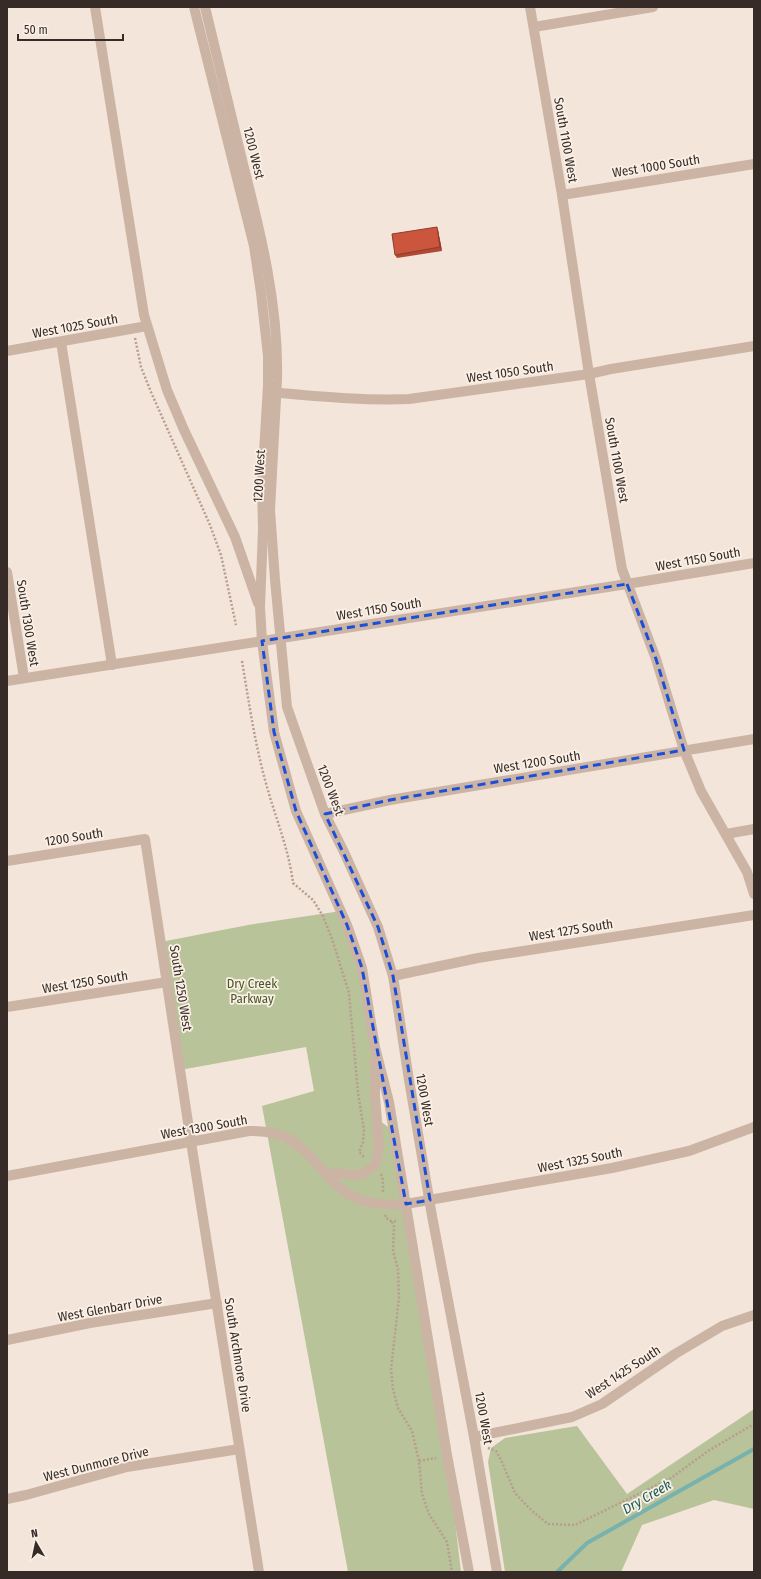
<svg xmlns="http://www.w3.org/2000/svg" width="761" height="1579" viewBox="0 0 761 1579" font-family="'Fira Sans Condensed',sans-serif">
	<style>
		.green { fill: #b8c399 }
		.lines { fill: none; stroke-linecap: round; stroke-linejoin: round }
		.stream { stroke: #77b2af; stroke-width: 4 }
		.path { stroke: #b89d8f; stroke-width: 2.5; stroke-dasharray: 2 2; stroke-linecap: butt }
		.minor { stroke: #ccb4a5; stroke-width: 10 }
		.wall { fill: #af4935 }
		.shaded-wall { fill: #8f3c2b }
		.building { fill: #cc553e; stroke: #8f3c2b }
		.marked { fill: none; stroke: #1d4ed8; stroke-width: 3; stroke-dasharray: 8 5; stroke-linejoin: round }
		.labels { text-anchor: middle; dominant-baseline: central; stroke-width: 3.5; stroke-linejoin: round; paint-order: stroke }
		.street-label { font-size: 13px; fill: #372b27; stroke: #faf0e6 }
		.park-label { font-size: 13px; fill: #4a5729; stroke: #faf0e6 }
		.water-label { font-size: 14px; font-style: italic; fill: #1a5b5a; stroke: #faf0e6 }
	</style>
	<rect width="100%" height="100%" fill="#f3e5da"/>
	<!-- green -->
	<g class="green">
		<path d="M341 911 368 1000 377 1119 394 1131 447 1455 461 1572H348L262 1106 314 1091 306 1047 180 1070 161 942 248 925Z"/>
		<path d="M754 1409V1509L714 1500 642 1525 621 1572H505L488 1462 491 1448 505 1438 577 1426 627 1494Z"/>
	</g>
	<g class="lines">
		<!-- stream -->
		<path class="stream" d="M557 1572 587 1543 754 1449"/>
		<!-- path -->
		<g class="path">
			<path d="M135 338 141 367 151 392 210 525 221 555 236 625"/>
			<path d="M242 661C249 703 255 745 267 787 276 819 289 850 293 883L313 900 323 916 333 942 349 993 358 1093 364 1130 363 1142 359 1152 365 1158"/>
			<path d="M381 1174 383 1180V1193"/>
			<path d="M386 1215 385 1217 392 1222"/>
			<path d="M396 1221 392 1222 394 1225 393 1251 398 1269 399 1298 391 1369 393 1389 398 1408 412 1431 419 1461 422 1494 429 1514 447 1542 452 1572"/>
			<path d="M488 1448 496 1451 501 1460 515 1493 531 1510 548 1524 575 1525 671 1478 708 1451 754 1424"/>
			<path d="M419 1461 436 1458"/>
		</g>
		<!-- minor -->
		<g class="minor">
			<path d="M95 7 144 315 167 390 184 430 235 537 258 603"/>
			<path d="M194 7 254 246 261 293 268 356V385L262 485 263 529 260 607 262 641 274 732 296 811 347 925 362 968 375 1047 389 1102 447 1455 469 1572"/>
			<path d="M205 7C218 59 230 112 243 164 261 234 279 307 277 380L270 510 275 580 287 707 325 814 344 852 378 927 393 976 409 1080 432 1216 474 1437 497 1572"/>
			<path d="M530 7 562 195 589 374 622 569 656 659 684 750 701 791 747 872 754 894"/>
			<path d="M534 27 653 7"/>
			<path d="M562 195 754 164"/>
			<path d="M61 342 112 665"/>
			<path d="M7 351 147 326"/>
			<path d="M270 392C316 396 363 401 409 399L589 374 611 369 754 346"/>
			<path d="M7 572 24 678"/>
			<path d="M7 681 627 584 754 563"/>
			<path d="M325 814 390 800 754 739"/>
			<path d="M726 834 754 829"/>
			<path d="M7 861 145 839 191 1142 259 1572"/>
			<path d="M393 976 478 958 754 915"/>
			<path d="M7 1007 167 982"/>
			<path d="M325 1173 361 1175 374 1166 377 1160 379 1147 375 1096V1061"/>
			<path d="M7 1176 249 1131C290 1130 301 1146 326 1174 334 1183 342 1191 352 1196 369 1205 387 1205 406 1204L612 1168 689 1151 754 1127"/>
			<path d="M7 1340 90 1323 217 1303"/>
			<path d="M474 1437 572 1417 602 1404 675 1354 722 1326 754 1315"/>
			<path d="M7 1499 26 1495 127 1467 239 1449"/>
		</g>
	</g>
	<!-- wall -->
	<path class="wall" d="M438 230 442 251 397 258 395 255Z"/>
	<!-- shaded-wall -->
	<path class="shaded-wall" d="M437 227 438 230 442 251 440 247Z"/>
	<!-- building -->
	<path class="building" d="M437 227 440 247 395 255 392 234Z"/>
	<!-- marked area -->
	<path class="marked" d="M627 584 656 659 684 750 390 800 325 814 378 927 393 976 430 1200 406 1204 362 968 347 925 296 811 274 732 262 641Z"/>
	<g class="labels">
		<!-- street labels -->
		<g class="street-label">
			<text transform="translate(566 140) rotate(80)">South 1100 West</text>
			<text transform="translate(254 153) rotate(76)">1200 West</text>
			<text transform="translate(656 166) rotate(-9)">West 1000 South</text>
			<text transform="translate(75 326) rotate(-10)">West 1025 South</text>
			<text transform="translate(510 372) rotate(-8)">West 1050 South</text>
			<text transform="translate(617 460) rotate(80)">South 1100 West</text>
			<text transform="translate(259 476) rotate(-87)">1200 West</text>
			<text transform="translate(698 559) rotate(-10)">West 1150 South</text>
			<text transform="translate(379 609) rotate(-9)">West 1150 South</text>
			<text transform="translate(28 623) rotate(81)">South 1300 West</text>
			<text transform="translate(537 762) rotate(-9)">West 1200 South</text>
			<text transform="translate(331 790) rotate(69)">1200 West</text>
			<text transform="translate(74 837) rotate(-9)">1200 South</text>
			<text transform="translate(571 930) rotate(-9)">West 1275 South</text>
			<text transform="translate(85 982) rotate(-9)">West 1250 South</text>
			<text transform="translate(181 988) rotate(81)">South 1250 West</text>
			<text transform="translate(425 1100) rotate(80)">1200 West</text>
			<text transform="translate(204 1127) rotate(-10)">West 1300 South</text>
			<text transform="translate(580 1160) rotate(-11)">West 1325 South</text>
			<text transform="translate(110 1308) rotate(-10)">West Glenbarr Drive</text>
			<text transform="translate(238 1355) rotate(81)">South Archmore Drive</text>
			<text transform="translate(623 1372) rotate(-33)">West 1425 South</text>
			<text transform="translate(484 1418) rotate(80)">1200 West</text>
			<text transform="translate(96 1464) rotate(-14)">West Dunmore Drive</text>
		</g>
		<!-- park labels -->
		<g class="park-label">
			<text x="252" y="983">Dry Creek<tspan x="252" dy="15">Parkway</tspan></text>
		</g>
		<!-- water labels -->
		<g class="water-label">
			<text transform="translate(647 1497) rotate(-30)">Dry Creek</text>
		</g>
	</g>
	<!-- border -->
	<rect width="761" height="1579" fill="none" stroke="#372b27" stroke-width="16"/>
	<!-- north arrow -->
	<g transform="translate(36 1543) rotate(351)" stroke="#faf0e6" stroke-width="3" paint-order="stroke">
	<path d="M0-3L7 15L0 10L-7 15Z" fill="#372b27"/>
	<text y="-6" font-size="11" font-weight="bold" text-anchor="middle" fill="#372b27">N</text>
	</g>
	<!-- scale -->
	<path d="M18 34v6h105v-6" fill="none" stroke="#372b27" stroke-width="2"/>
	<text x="24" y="34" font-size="12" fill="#372b27" stroke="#faf0e6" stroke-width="3" paint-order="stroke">50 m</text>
</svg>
